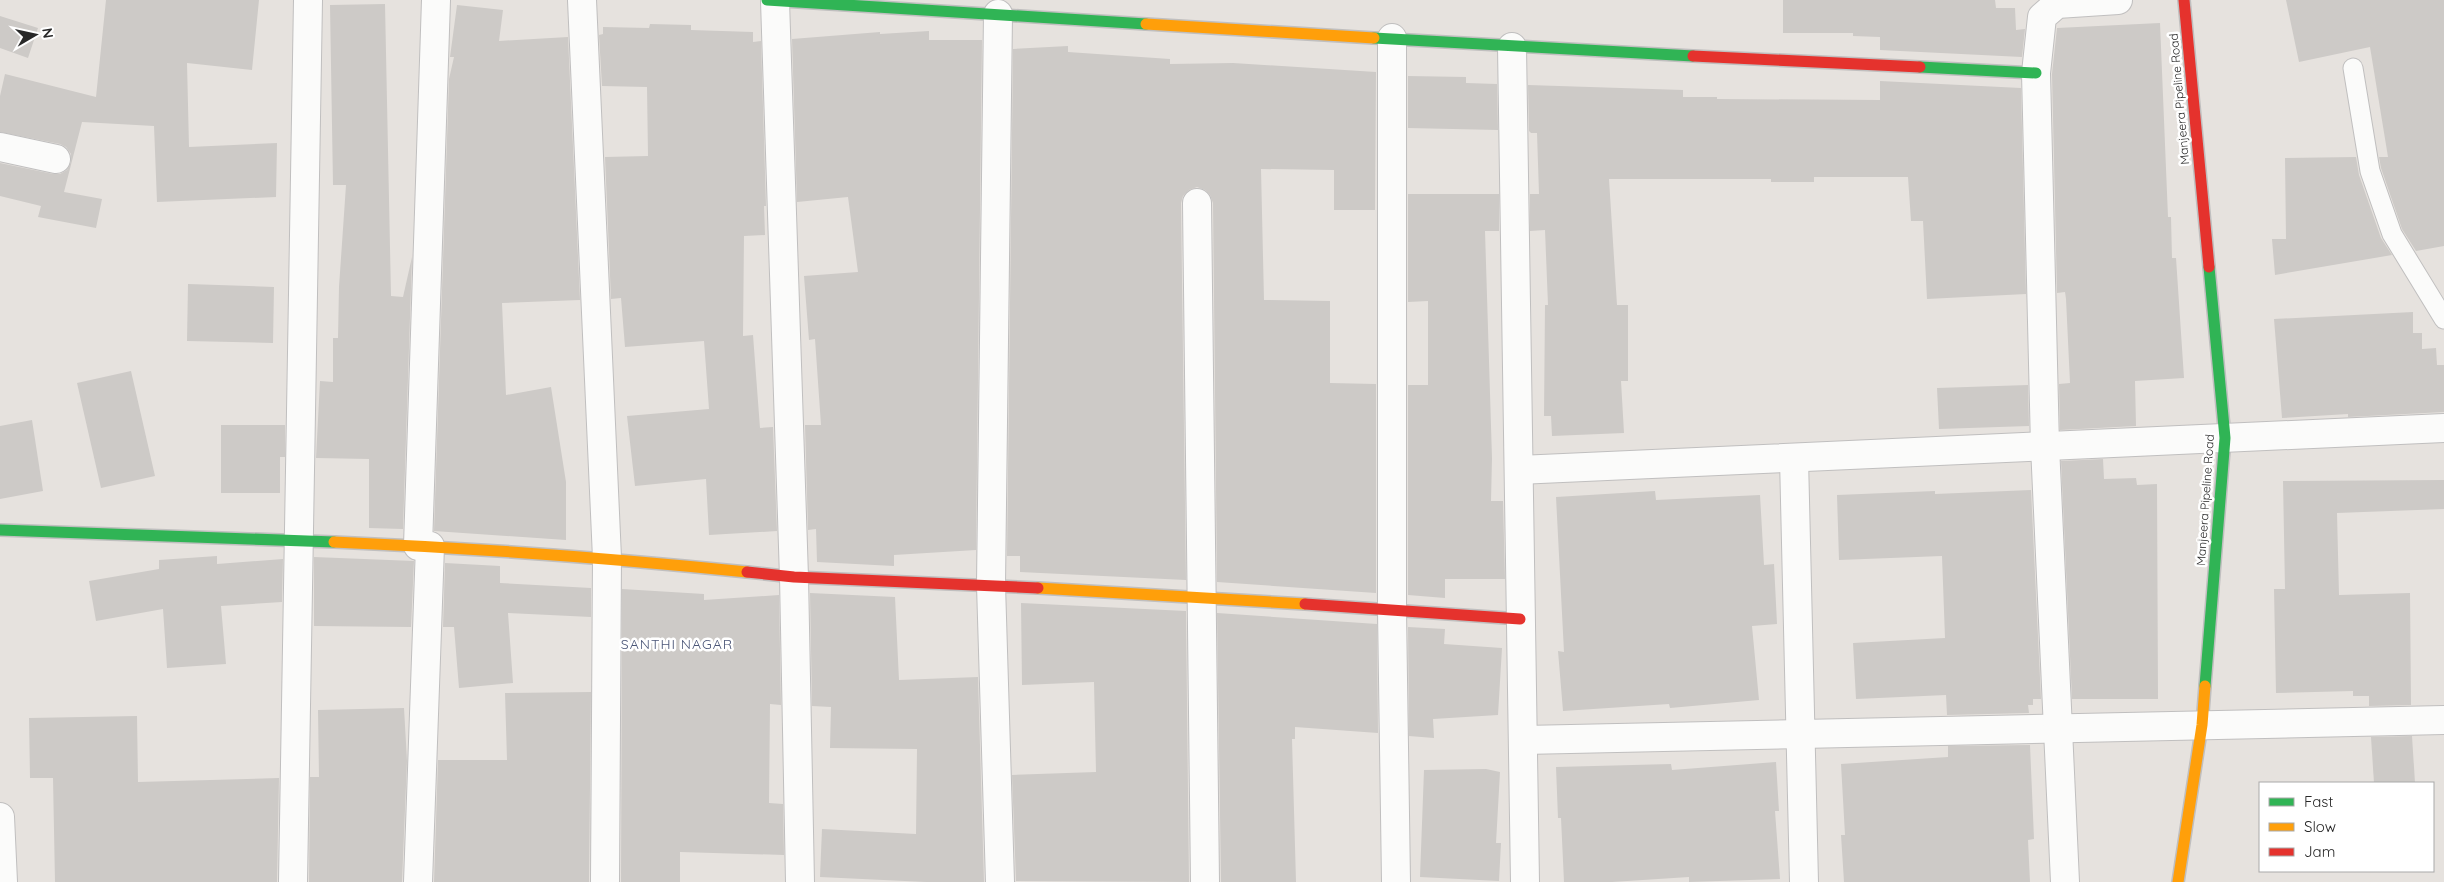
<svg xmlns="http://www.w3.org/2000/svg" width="2444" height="882" viewBox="0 0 2444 882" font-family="Quicksand,sans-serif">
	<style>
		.building { fill: #cdcac7 }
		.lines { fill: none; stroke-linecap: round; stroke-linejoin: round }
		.lane-casing { stroke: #c0bfbf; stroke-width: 21 }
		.street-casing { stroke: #c0bfbf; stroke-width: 30 }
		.fast-casing { stroke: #c0bfbf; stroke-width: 14 }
		.slow-casing { stroke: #c0bfbf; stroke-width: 14 }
		.jam-casing { stroke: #c0bfbf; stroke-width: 14 }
		.lane { stroke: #fbfbfa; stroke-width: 19 }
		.street { stroke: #fbfbfa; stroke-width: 28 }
		.fast { stroke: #30b455; stroke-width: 11 }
		.slow { stroke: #ff9f0a; stroke-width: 11 }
		.jam { stroke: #e5322d; stroke-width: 11 }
		.labels { text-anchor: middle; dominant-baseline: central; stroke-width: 5; stroke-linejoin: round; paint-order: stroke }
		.street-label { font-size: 12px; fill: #282828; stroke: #fff }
		.neighbourhood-label { font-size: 14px; letter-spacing: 1px; fill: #4a5577; stroke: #fff }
	</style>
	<rect width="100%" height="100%" fill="#e6e2de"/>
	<!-- building -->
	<g class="building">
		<path d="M106 0H259L252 70 187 63 189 147 277 143 276 197 157 202 154 126 82 122 64 192 102 199 96 228 38 217 41 206 0 196V163L53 174H60L67 170 71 162V154L66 147 60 144 0 132V96L5 74 96 97Z"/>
		<path d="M1783 0H1995L1996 8H2015L2016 30 2025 29 2022 57 1880 50V37L1853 36V33H1783Z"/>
		<path d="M2286 0H2444V246L2416 251 2402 229 2381 168 2379 157H2388L2370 47 2299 62Z"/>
		<path d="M385 4 391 296 403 297 412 257 403 529 369 528V459L316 458 320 381 333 382V338H338L339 287 346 185H333L330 5Z"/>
		<path d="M457 5 503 10 499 41 568 37 580 300 502 303 506 395 551 387 566 482V540L434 531 449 79 454 57H450Z"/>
		<path d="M0 16 38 28 28 58 0 48Z"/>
		<path d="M2160 23 2168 217H2171L2172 258H2176L2184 378 2135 381 2136 426 2060 430 2059 384 2070 383 2066 299 2065 292 2057 293 2052 74 2057 28Z"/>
		<path d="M650 24 691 25V30L753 32V42L761 41 766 206H764L765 235 744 236 743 336 753 335 760 428 773 427 777 531 709 535 706 479 635 486 627 416 709 409 704 341 625 347 621 298 611 299 605 157 648 156 647 87 602 86 599 35 603 34V27L649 28Z"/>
		<path d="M929 31V40H982L976 550 894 555V566L817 562 816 529 808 530 805 425H821L815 339 809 340 804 276 858 272 848 197 797 202 792 39 880 32V34Z"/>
		<path d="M1068 46V52L1170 59V64L1233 63 1376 72 1375 210H1334V170L1261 169 1264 300 1330 301V383L1376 384V593L1217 582 1213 203 1210 195 1205 190 1197 187 1189 190 1183 196 1181 203 1186 580 1020 572V556H1007L1013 49Z"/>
		<path d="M1408 76 1466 77V83L1497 84 1498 130 1408 128Z"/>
		<path d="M1880 81 2021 88 2026 294 1927 299 1923 221H1911L1908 177H1814V182H1771V179H1609L1617 305H1628V381H1621L1624 433 1552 436 1551 416H1544L1545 305H1548L1545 230 1530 231V194H1539L1537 133H1531L1529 131 1528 85 1683 90V97H1717V99L1880 100Z"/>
		<path d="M2356 157 2359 175 2381 238 2392 255 2275 275 2272 239H2286L2285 158Z"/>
		<path d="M1408 194H1499V231H1485L1492 458 1491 501H1503L1505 579H1445V598L1408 595V385H1428V301L1408 302Z"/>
		<path d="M188 284 274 287 273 343 187 341Z"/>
		<path d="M2413 312V333H2422V349L2436 348 2437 365H2444V412L2348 417V414L2282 418 2274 319Z"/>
		<path d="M131 371 155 476 101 488 77 383Z"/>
		<path d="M2028 385 2029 426 1939 429 1937 388Z"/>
		<path d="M32 420 43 491 0 499V426Z"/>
		<path d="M221 425H285V457H280V493H221Z"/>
		<path d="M2103 459 2104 479 2136 478 2137 485 2157 484 2158 699H2072L2061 461Z"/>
		<path d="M2444 480V509L2337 513 2339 595 2410 593 2411 705 2369 706V696H2353V691L2276 693 2274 589H2285L2283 481Z"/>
		<path d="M2031 490 2041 699H2033V705H2028L2029 713 1947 715 1946 695 1856 699 1853 643 1945 638 1942 556 1839 560 1837 495 1935 491V494Z"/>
		<path d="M1655 491 1656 500 1760 495 1764 565 1774 564 1777 624 1752 626 1759 700 1670 708 1669 704 1563 711 1558 651 1564 652 1556 497Z"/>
		<path d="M217 556V564L283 559 282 602 221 606 226 664 167 668 163 609 96 621 89 581 159 569V560Z"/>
		<path d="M314 557 414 561 411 627 314 626Z"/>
		<path d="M445 563 500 566V583L591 588V617L508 613 513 683 459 688 454 627H443Z"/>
		<path d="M622 589 704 594V600L779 595 781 705 770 704 769 803 783 804 784 855 680 852V882H621Z"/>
		<path d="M810 593 895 597 899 680 978 677 984 882H926L820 877 822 829 916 834 917 749 830 748 831 707 812 706Z"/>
		<path d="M1021 603 1186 611 1189 882 1016 881 1012 775 1096 772 1094 682 1022 685Z"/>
		<path d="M1217 613 1377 624 1378 733 1295 727V739H1292L1296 882H1221Z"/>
		<path d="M1408 627 1445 629 1444 644 1502 648 1498 715 1433 719 1434 738 1409 736Z"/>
		<path d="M591 692 589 882H434L438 760H507L505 693Z"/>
		<path d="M404 708 407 761 402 882H309L310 777H319L318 710Z"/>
		<path d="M137 716 138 782 279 778 277 882H55L53 778H30L29 718Z"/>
		<path d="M2412 736 2415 783H2374L2371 737Z"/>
		<path d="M2030 745 2034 839 2028 840 2030 882H1844L1841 835H1845L1841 764 1948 757V746Z"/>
		<path d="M1776 762 1779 811H1775L1780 879 1689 882V877L1612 882H1564L1561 818H1558L1556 767 1671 764 1672 770Z"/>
		<path d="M1486 769 1500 772 1496 843H1501L1499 881 1420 877 1424 770Z"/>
	</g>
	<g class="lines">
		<!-- lane casing -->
		<g class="lane-casing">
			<path id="lane" d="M2353 68 2370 171 2392 234 2444 319"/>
		</g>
		<!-- street casing -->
		<g class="street-casing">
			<g id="street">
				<path d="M582 0 607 558 605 882"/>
				<path d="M775 1 794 577 800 882"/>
				<path d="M998 14 991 585 1000 882"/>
				<path d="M1392 38V611L1396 882"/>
				<path d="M1512 47 1525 882"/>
				<path d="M0 147 56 159"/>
				<path d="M1197 203 1205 882"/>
				<path d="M1794 458 1804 882"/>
				<path d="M1519 470 2444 428"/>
				<path d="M418 546 436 0"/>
				<path d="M1523 740 2444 720"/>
				<path d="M0 817 3 882"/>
				<path d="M293 882 308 0"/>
				<path d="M418 882 430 546"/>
				<path d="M2065 882 2045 446 2036 73 2042 17 2057 4 2118 0"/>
			</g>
		</g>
		<!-- fast casing -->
		<g class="fast-casing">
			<g id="fast">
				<path d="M767 0 1146 24"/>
				<path d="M1374 38 1693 56"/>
				<path d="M1920 67 2036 73"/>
				<path d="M0 530 334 542"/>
				<path d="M2205 686 2225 438 2209 267"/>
			</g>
		</g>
		<!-- slow casing -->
		<g class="slow-casing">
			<g id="slow">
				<path d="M1146 24 1374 38"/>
				<path d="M334 542C472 548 610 558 747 572"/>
				<path d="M1038 588 1305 604"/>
				<path d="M2178 882 2202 725 2205 686"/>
			</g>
		</g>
		<!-- jam casing -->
		<g class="jam-casing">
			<g id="jam">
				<path d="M2184 0 2209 267"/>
				<path d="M1693 56 1920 67"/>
				<path d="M747 572 794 577 1038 588"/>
				<path d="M1305 604 1520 619"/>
			</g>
		</g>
		<!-- lane -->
		<use href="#lane" class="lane"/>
		<!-- street -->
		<use href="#street" class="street"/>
		<!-- fast -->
		<use href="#fast" class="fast"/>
		<!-- slow -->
		<use href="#slow" class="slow"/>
		<!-- jam -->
		<use href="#jam" class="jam"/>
	</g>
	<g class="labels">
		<!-- street labels -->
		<g class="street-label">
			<text transform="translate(2179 99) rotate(-95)">Manjeera Pipeline Road</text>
			<text transform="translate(2205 500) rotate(-86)">Manjeera Pipeline Road</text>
		</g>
		<!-- neighbourhood labels -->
		<g class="neighbourhood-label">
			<text x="677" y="644">SANTHI NAGAR</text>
		</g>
	</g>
	<!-- legend -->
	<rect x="2259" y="782" width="175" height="90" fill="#ffffff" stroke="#a9a9a9"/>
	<rect x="2269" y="798" width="25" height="8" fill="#30b455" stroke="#a9a9a9"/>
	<text x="2304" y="807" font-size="15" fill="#282828">Fast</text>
	<rect x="2269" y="823" width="25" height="8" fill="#ff9f0a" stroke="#a9a9a9"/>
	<text x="2304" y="832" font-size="15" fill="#282828">Slow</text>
	<rect x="2269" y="848" width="25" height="8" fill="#e5322d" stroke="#a9a9a9"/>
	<text x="2304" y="857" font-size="15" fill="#282828">Jam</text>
	<!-- north arrow -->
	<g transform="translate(35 35) rotate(81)" stroke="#ffffff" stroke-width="4" paint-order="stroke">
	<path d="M0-4L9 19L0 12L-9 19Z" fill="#282828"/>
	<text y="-8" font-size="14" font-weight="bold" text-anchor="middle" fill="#282828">N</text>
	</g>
</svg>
